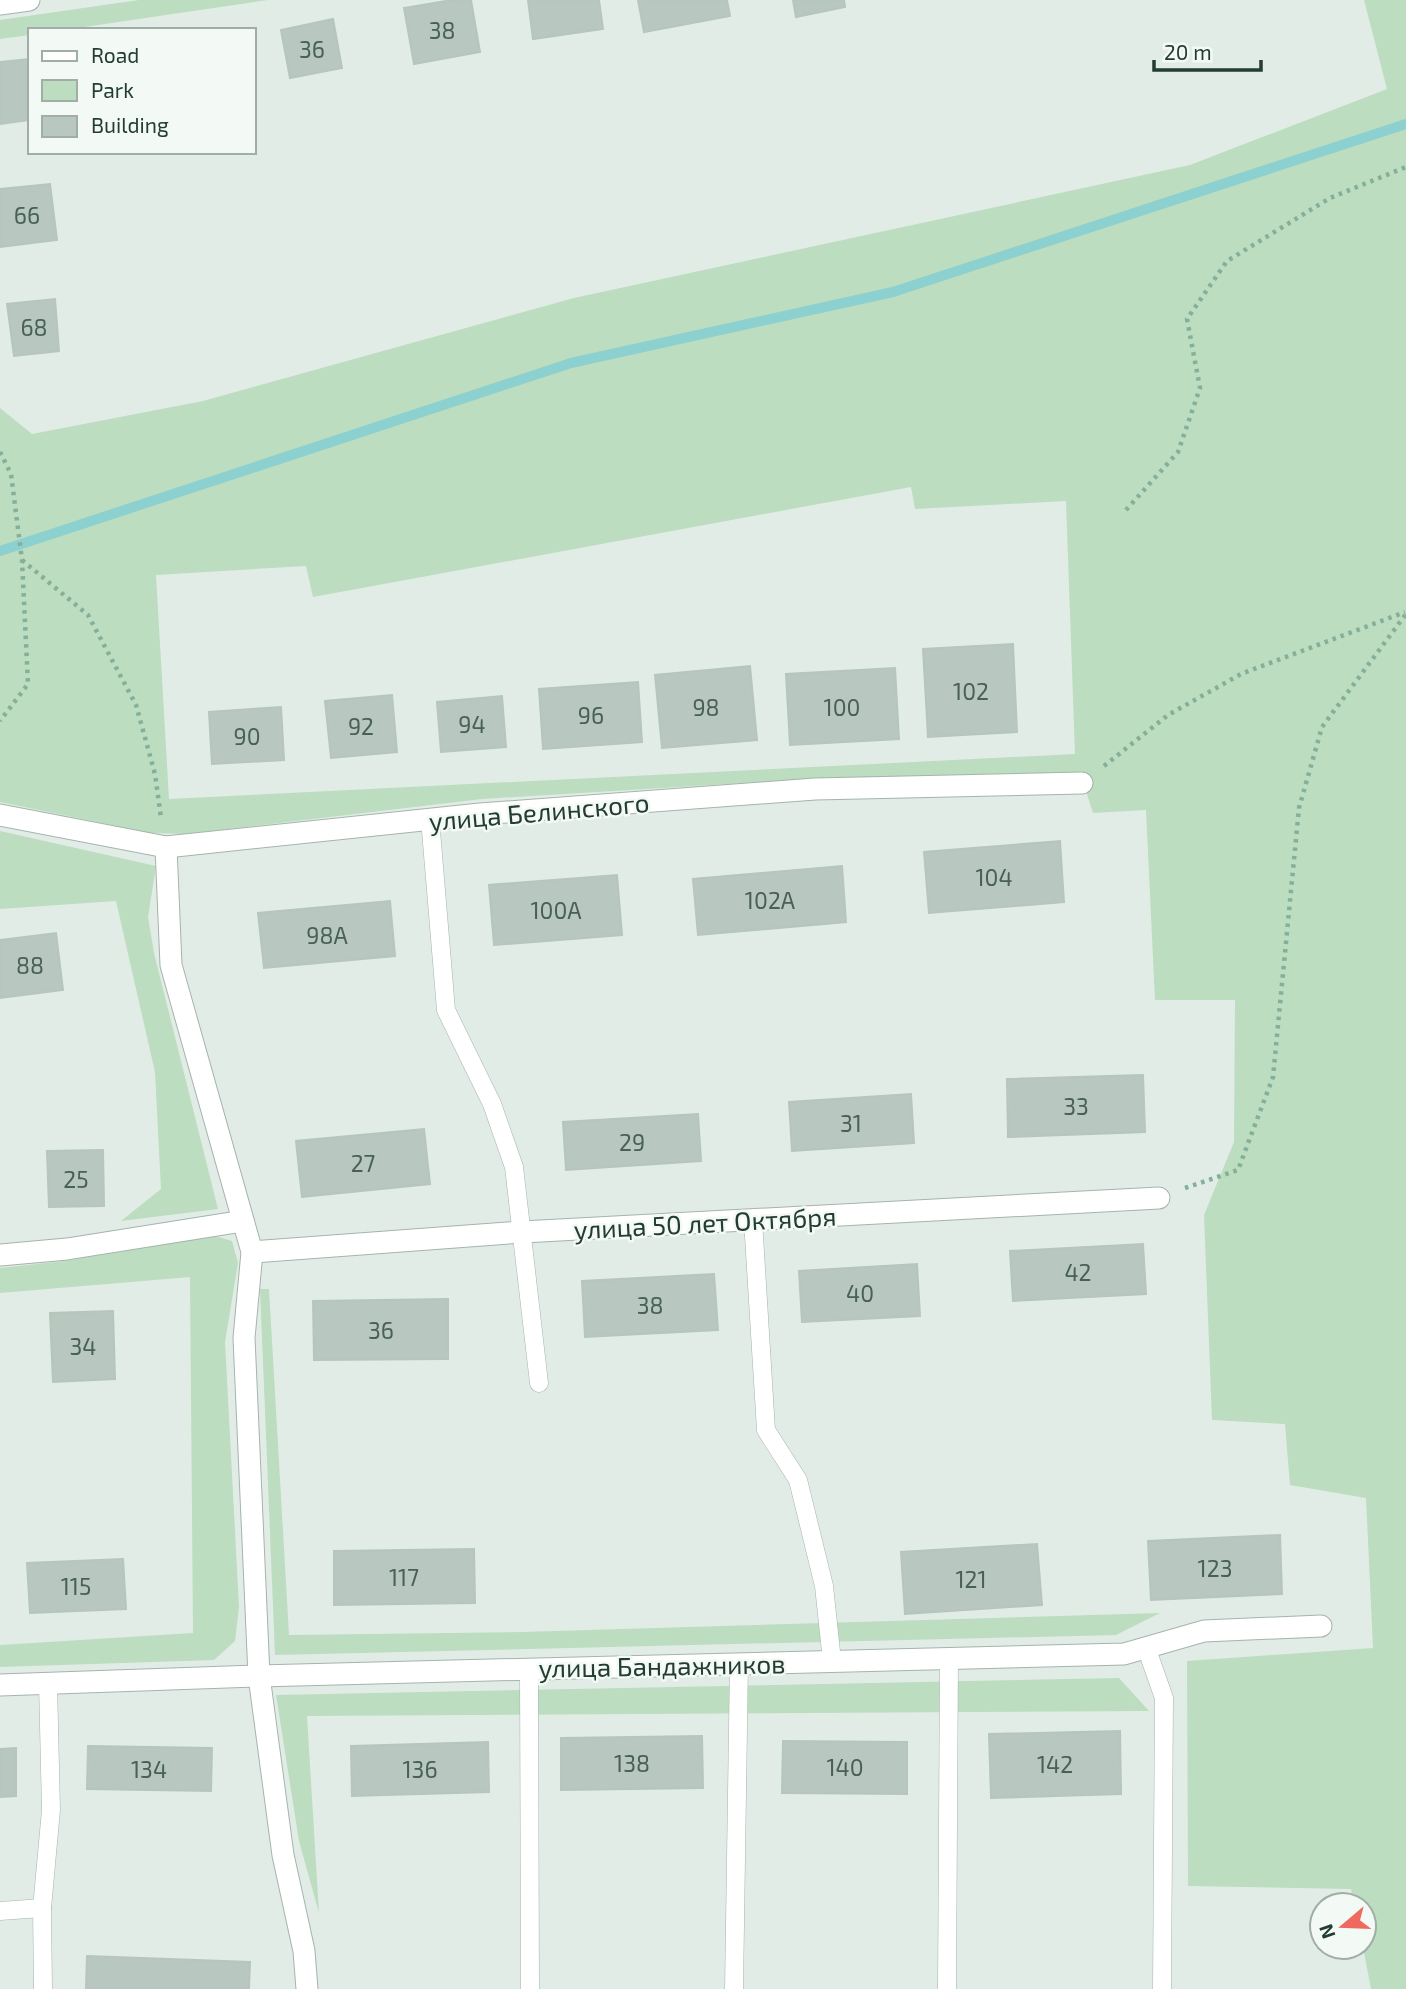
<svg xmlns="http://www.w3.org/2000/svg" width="1406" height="1989" viewBox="0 0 1406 1989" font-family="'Exo 2',sans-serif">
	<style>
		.green { fill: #bcddbf; fill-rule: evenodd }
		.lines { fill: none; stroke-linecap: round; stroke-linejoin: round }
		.stream { stroke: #8cd0d0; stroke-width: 10 }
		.building { fill: #b8c7bf; stroke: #b5c6bc; stroke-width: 2 }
		.service-casing { stroke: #a5b4ac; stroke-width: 19 }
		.minor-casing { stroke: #a5b4ac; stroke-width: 23 }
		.path { stroke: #84af9a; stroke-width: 4.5; stroke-dasharray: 3.5 5; stroke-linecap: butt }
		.service { stroke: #fff; stroke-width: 18 }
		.minor { stroke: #fff; stroke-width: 21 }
		.labels { text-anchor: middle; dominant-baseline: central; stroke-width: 5; stroke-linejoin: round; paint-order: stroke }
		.number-label { font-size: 23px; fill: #486055 }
		.street-label { font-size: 26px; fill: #233d32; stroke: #f3f9f5 }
	</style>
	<rect width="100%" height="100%" fill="#e2ece6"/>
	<!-- green -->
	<g class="green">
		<path d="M139 0H268L64 30H30V35L0 39V20Z"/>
		<path d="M1364 0H1406V1989H1371L1363 1947 1364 1905H1354L1351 1889 1188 1886 1187 1661 1373 1648 1366 1498 1290 1485 1285 1424 1212 1420 1204 1215 1234 1142 1235 1000H1155L1146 810 1093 813 1080 772 808 779 482 799 186 834 151 833 0 802V408L32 434 203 401 574 298 1190 165 1387 89ZM911 487 915 509 1066 501 1075 754 169 799 156 575 306 566 313 597Z"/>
		<path d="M0 831 156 866 148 917 154 953 218 1209 121 1221 161 1189 155 1072 116 901 0 909Z"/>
		<path d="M215 1236 232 1241 238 1263 225 1342 239 1607 235 1641 214 1660 0 1667V1645L193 1633 190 1277 0 1293V1268L64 1261Z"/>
		<path d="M260 1289H269L289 1635 522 1632 1160 1613 1116 1635 275 1655Z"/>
		<path d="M1119 1678 1149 1711 307 1716 319 1913 299 1841 276 1695Z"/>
	</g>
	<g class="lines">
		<!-- stream -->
		<path class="stream" d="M0 551 571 363 893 292 1406 124"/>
	</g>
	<!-- building -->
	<g class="building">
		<path d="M452 0H471L480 52 414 64 404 8Z"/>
		<path d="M528 0H599L603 29 533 39Z"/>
		<path d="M638 0H727L730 16 644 32Z"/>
		<path d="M793 0H844L845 7 796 17Z"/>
		<path d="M333 19 342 68 290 78 281 30Z"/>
		<path d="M29 59 30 120 0 124V62Z"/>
		<path d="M50 184 57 240 0 247V189Z"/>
		<path d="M55 299 59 351 14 356 7 304Z"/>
		<path d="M1013 644 1017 732 928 737 923 649Z"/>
		<path d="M750 666 757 740 662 748 655 675Z"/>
		<path d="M895 668 899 739 790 745 786 674Z"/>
		<path d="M638 682 642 742 543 749 539 689Z"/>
		<path d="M392 695 397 752 331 758 325 701Z"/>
		<path d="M502 696 506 747 441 752 437 702Z"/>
		<path d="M281 707 284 760 212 764 209 712Z"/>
		<path d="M1060 841 1064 902 929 913 924 852Z"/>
		<path d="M842 866 846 922 698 935 693 879Z"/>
		<path d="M617 875 622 935 494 945 489 885Z"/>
		<path d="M390 901 395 956 264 968 258 913Z"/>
		<path d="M56 933 63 990 0 998V940Z"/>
		<path d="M1143 1075 1145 1132 1008 1137 1007 1079Z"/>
		<path d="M911 1094 914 1143 792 1151 789 1102Z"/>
		<path d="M698 1114 701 1161 566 1170 563 1122Z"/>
		<path d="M424 1129 430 1184 302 1197 296 1141Z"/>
		<path d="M103 1150 104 1206 49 1207 47 1151Z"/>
		<path d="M1143 1244 1146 1294 1013 1301 1010 1251Z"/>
		<path d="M917 1264 920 1316 802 1322 799 1271Z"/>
		<path d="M714 1274 718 1330 585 1337 582 1281Z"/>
		<path d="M448 1299V1359L314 1360 313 1301Z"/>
		<path d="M113 1311 115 1379 53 1382 50 1313Z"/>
		<path d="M1280 1535 1282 1594 1151 1600 1148 1541Z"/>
		<path d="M1037 1544 1042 1605 905 1614 901 1552Z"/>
		<path d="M474 1549 475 1603 334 1605V1551Z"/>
		<path d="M123 1559 126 1609 30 1613 27 1563Z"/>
		<path d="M1120 1731 1121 1794 991 1798 989 1734Z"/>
		<path d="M702 1736 703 1788 561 1790V1738Z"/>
		<path d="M783 1741 907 1742V1794L782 1793Z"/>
		<path d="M488 1742 489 1792 352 1796 351 1746Z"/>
		<path d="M88 1746 212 1748 211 1791 87 1789Z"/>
		<path d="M16 1748V1796L0 1797V1749Z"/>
		<path d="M87 1956 250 1962 249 1989H86Z"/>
	</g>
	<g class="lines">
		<!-- service casing -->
		<g class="service-casing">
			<g id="service">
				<path d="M430 819 446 1010 492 1104 514 1167 539 1383"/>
				<path d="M753 1220 766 1430 798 1480 824 1586 832 1661"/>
				<path d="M1146 1647 1164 1698 1162 1989"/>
				<path d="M529 1669 530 1989"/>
				<path d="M0 1911 42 1908"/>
				<path d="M43 1989 42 1908 51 1810 48 1683"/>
				<path d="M734 1989 739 1663"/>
				<path d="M947 1989 949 1658"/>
			</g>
		</g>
		<!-- minor casing -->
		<g class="minor-casing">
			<g id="minor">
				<path d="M0 4 29 0"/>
				<path d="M0 815 166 847 480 814 815 789 1082 783"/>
				<path d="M166 847 171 965 252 1252 244 1338 259 1676 283 1855 304 1951 307 1989"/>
				<path d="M252 1252 522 1232 1159 1198"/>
				<path d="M0 1255 67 1249 243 1221"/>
				<path d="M0 1685 259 1676 1124 1654 1204 1631 1321 1626"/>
			</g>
		</g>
		<!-- path -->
		<g class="path">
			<path d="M0 452 11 474 22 560 28 684 0 721"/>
			<path d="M1126 510 1178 452 1200 388 1187 319 1227 261 1330 198 1406 167"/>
			<path d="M22 560 88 615 136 705 155 774 161 818"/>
			<path d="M1104 766 1168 715 1241 674 1405 612"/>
			<path d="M1185 1188 1238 1170 1273 1077 1299 808 1322 727 1406 614"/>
		</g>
		<!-- service -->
		<use href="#service" class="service"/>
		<!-- minor -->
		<use href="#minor" class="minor"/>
	</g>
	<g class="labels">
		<!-- number labels -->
		<g class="number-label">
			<text x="442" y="30">38</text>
			<text x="312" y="49">36</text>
			<text x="27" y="215">66</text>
			<text x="34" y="327">68</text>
			<text x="971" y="691">102</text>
			<text x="706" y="707">98</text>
			<text x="842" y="707">100</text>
			<text x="591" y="715">96</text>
			<text x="472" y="724">94</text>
			<text x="361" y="726">92</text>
			<text x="247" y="736">90</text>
			<text x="994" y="877">104</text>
			<text x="770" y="900">102А</text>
			<text x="556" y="910">100А</text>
			<text x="327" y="935">98А</text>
			<text x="30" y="965">88</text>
			<text x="1076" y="1106">33</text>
			<text x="851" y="1123">31</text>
			<text x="632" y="1142">29</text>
			<text x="363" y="1163">27</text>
			<text x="76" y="1179">25</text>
			<text x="1078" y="1272">42</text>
			<text x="860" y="1293">40</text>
			<text x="650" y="1305">38</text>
			<text x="381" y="1330">36</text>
			<text x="83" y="1346">34</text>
			<text x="1215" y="1568">123</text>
			<text x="404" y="1577">117</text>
			<text x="971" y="1579">121</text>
			<text x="76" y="1586">115</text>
			<text x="632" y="1763">138</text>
			<text x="1055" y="1764">142</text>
			<text x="845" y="1767">140</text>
			<text x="149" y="1769">134</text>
			<text x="420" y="1769">136</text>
		</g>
		<!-- street labels -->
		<g class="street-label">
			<text transform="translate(539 811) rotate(-5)">улица Белинского</text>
			<text transform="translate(705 1222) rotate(-3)">улица 50 лет Октября</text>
			<text transform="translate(662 1665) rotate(-1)">улица Бандажников</text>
		</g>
	</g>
	<!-- legend -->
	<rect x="28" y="28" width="228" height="126" fill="#f3f9f5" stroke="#a0aea7" stroke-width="2"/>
	<rect x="42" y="51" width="35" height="10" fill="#ffffff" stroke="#a0aea7" stroke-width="2"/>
	<text x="91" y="63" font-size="21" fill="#233d32">Road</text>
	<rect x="42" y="80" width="35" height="21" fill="#bcddbf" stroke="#a0aea7" stroke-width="2"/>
	<text x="91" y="98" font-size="21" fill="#233d32">Park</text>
	<rect x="42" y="116" width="35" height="21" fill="#b8c7bf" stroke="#a0aea7" stroke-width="2"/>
	<text x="91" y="133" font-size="21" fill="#233d32">Building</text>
	<!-- north arrow -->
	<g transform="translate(1343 1926) rotate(251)"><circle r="33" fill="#f3f9f5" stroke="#a0aea7" stroke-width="2"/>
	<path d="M0-5L12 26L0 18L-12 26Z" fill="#ef6a5e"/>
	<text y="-10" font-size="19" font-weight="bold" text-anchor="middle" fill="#233d32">N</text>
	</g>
	<!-- scale -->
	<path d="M1154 60v10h107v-10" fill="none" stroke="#233d32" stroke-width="3.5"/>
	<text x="1164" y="60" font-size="21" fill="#233d32" stroke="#f3f9f5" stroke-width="5" paint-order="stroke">20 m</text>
</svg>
